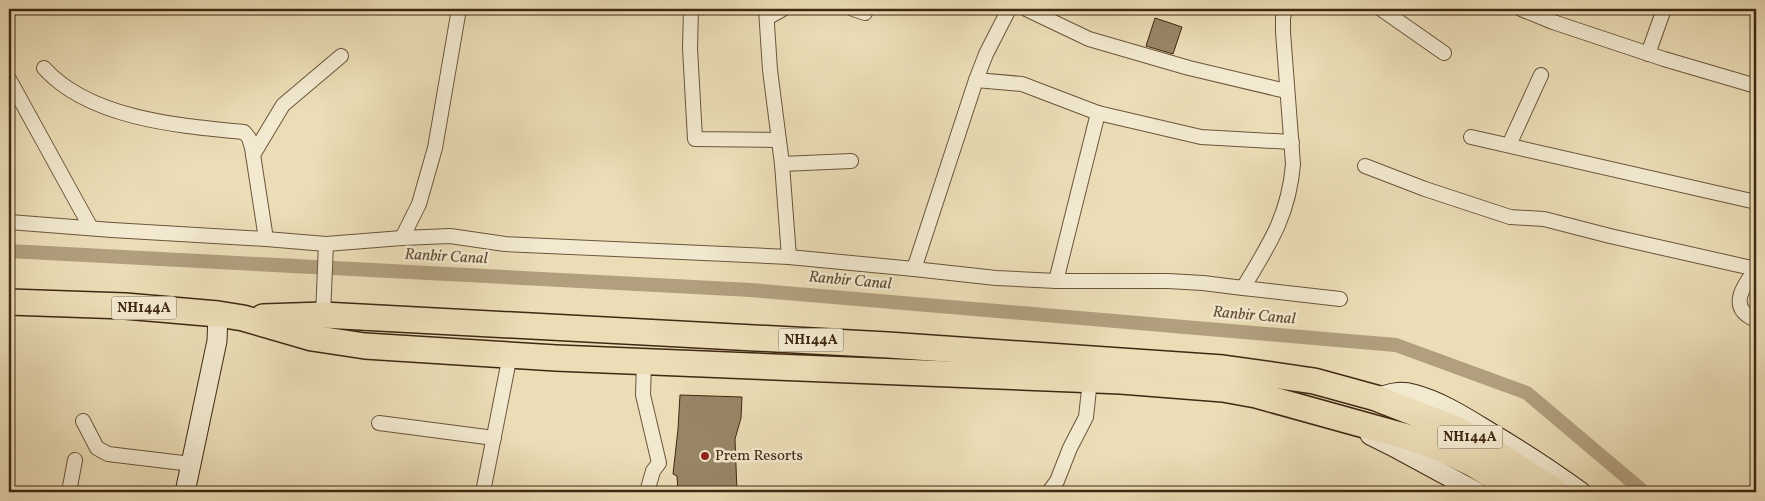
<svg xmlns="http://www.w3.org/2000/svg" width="1765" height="501" viewBox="0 0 1765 501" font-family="Vollkorn,serif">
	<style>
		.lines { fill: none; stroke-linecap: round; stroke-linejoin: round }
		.canal { stroke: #b19f7e; stroke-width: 14 }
		.building { fill: #998667; stroke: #402812 }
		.street-casing { stroke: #6b553b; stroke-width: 16 }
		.secondary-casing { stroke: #402812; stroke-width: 21 }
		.highway-casing { stroke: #402812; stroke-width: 28 }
		.street { stroke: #f2e9d0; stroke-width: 14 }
		.secondary { stroke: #f2e9d0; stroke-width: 19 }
		.highway { stroke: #ebddb6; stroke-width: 25 }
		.poi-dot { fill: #8f2418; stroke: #f2e9d0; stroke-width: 2 }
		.labels { text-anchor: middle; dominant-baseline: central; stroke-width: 5; stroke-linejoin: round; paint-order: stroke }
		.shield { fill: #f2e9d0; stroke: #75624b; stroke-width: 1 }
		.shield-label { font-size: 14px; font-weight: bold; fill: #402812 }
		.poi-label { font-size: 15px; fill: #402812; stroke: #f2e9d0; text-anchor: start }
		.water-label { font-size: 16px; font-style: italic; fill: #624c32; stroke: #f2e9d0 }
	</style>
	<rect width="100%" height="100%" fill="#ebddb6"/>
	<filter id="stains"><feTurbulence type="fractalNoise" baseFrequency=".004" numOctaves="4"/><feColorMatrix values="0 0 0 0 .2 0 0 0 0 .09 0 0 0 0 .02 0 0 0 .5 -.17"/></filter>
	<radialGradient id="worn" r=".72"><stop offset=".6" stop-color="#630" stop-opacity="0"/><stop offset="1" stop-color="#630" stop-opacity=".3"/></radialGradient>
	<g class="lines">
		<!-- canal -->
		<path class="canal" d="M9 251 751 290 1396 345 1527 393 1644 492"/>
	</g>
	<!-- building -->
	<g class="building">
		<path d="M1155 18 1182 27 1173 54 1146 46Z"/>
		<path d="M680 395 742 397 741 418 735 439 737 492H678L677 476 673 474 678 429Z"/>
	</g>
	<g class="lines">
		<!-- street casing -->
		<g class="street-casing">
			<g id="street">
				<path d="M691 9 690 48 695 139 778 140"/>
				<path d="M766 9 770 70 782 164 789 257"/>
				<path d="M853 9 865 13"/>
				<path d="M1026 9 1089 39 1189 68 1286 91"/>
				<path d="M1381 9 1444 53"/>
				<path d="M1521 9 1553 22 1664 59 1756 86"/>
				<path d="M767 18 783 9"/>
				<path d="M1648 54 1664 9"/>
				<path d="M44 68C90 119 180 126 244 132L249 138 252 148 266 239"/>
				<path d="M9 79 91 228"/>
				<path d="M976 80 1022 84 1098 113 1056 281"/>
				<path d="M1098 113 1201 137 1292 142"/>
				<path d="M1471 137 1756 202"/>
				<path d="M1509 145 1541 75"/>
				<path d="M253 155 283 105 341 56"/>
				<path d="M782 164 851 161"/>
				<path d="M1365 166 1425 189 1510 217 1544 219 1610 236 1756 269C1743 286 1727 308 1756 320"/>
				<path d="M9 222 112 230 266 239 326 244 402 238 450 236 505 244 789 257 914 269 996 278 1056 281H1168L1203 283 1243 288C1269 245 1289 215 1293 164L1283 32V18L1285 9"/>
				<path d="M402 238 419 204 435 148 459 9"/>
				<path d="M914 269 976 80 986 54 1009 9"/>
				<path d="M1243 288 1340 299"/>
				<path d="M323 315 326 244"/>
				<path d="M644 362 643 395 659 463 653 471 647 492"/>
				<path d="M83 421 97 448 108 454 191 464"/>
				<path d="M379 423 494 438"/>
				<path d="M69 492 75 460"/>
				<path d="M483 492 510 355"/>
				<path d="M1049 492 1057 481 1070 448 1086 417 1090 380"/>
			</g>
		</g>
		<!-- secondary casing -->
		<g class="secondary-casing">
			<g id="secondary">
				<path d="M1376 398C1388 394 1400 390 1413 394 1440 401 1465 417 1488 431 1520 450 1551 470 1581 492"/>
				<path d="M1370 435 1392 446 1477 492"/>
				<path d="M185 492 217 341 218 314"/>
			</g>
		</g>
		<!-- highway casing -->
		<g class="highway-casing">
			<g id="highway">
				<path d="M9 302 125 306 218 314 243 318 312 338 365 346 556 358 1121 381 1223 389 1256 395 1411 438 1444 450 1473 464 1519 492"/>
				<path d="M263 317 323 315 888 345 1223 368 1314 381 1376 398 1458 430 1490 449 1556 492"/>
			</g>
		</g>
		<!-- street -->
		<use href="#street" class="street"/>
		<!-- secondary -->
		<use href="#secondary" class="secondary"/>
		<!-- highway -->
		<use href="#highway" class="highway"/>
	</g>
	<!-- markers -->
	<circle class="poi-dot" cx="705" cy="456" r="5"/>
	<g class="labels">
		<!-- shield labels -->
		<g class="shield">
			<rect x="111.5" y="296.5" width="65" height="23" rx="4"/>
			<rect x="778.5" y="328.5" width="65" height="23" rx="4"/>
			<rect x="1437.5" y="425.5" width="65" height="23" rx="4"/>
		</g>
		<g class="shield-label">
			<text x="144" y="308">NH144A</text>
			<text x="811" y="340">NH144A</text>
			<text x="1470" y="437">NH144A</text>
		</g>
		<!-- poi labels -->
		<g class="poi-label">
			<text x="715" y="456">Prem Resorts</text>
		</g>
		<!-- water labels -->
		<g class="water-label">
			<text transform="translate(446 257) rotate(3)">Ranbir Canal</text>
			<text transform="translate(850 281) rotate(5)">Ranbir Canal</text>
			<text transform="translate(1254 316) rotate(5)">Ranbir Canal</text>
		</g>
	</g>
	<!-- margin -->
	<rect width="1765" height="501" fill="none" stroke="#ebddb6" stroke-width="30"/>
	<rect x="10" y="10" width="1745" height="481" fill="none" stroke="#402812" stroke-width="2.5"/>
	<rect x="15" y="15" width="1735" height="471" fill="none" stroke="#402812"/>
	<rect width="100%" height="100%" filter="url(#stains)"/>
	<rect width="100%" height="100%" fill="url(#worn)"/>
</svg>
